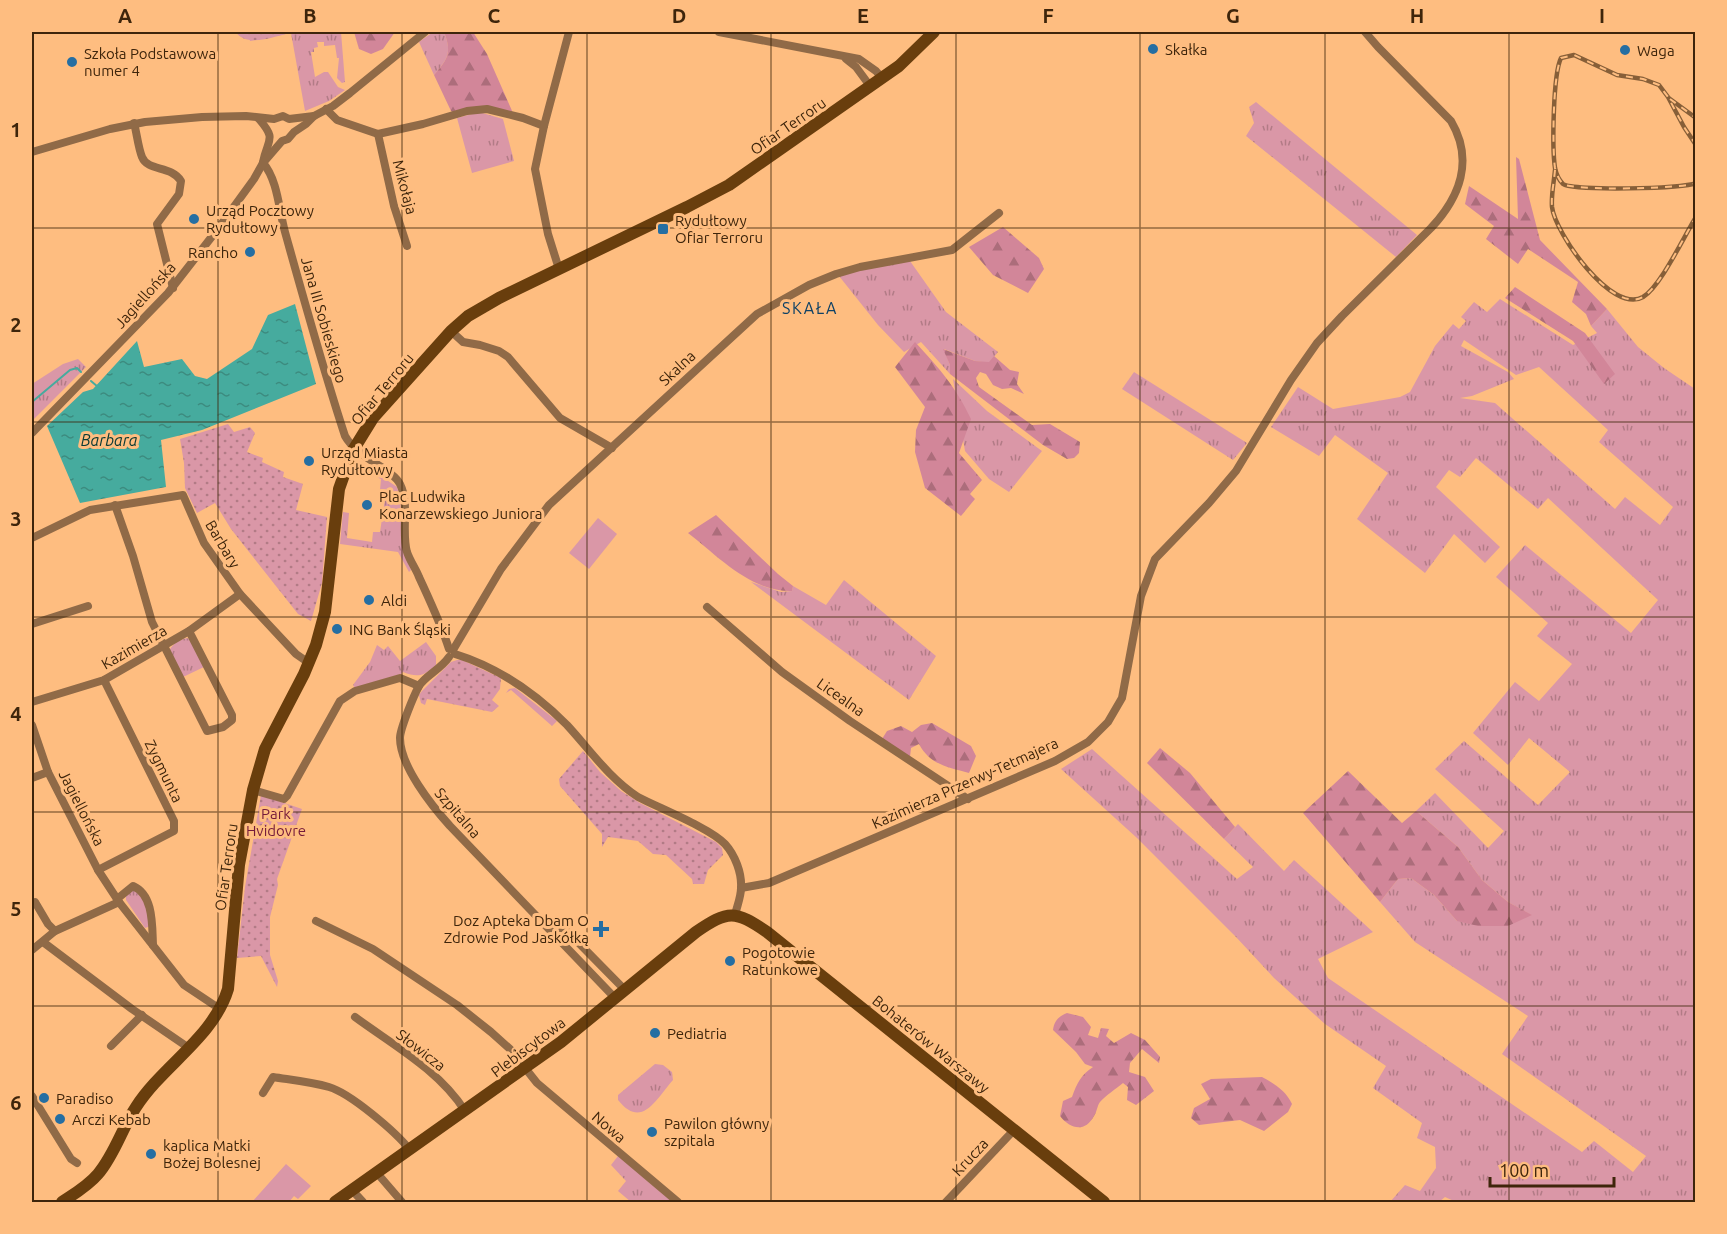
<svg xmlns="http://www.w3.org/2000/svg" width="1727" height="1234" viewBox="0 0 1727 1234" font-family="Ubuntu,sans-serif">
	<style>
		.grass { fill: url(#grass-tufts); fill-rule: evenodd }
		.forest { fill: url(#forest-firs) }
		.park { fill: url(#park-dots) }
		.pitch { fill: #da97a7 }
		.water { fill: url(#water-ripples) }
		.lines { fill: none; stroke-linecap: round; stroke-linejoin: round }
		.stream { stroke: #46ab9e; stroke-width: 2 }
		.street { stroke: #906a47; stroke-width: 8 }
		.secondary { stroke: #693e0d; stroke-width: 12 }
		.rail-casing { stroke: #875f38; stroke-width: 4.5 }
		.rail { stroke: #febd80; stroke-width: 2; stroke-dasharray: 7; stroke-linecap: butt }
		.grid { fill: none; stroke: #3e250b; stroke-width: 1.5; stroke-opacity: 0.55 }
		.poi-dot { fill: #256ea2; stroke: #febd80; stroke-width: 2 }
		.labels { text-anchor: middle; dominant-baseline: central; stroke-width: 6; stroke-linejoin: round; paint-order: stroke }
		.poi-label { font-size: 15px; fill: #3e250b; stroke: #febd80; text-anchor: start }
		.street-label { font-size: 15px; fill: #3e250b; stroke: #febd80 }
		.park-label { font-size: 15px; fill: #741a3a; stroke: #febd80 }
		.neighbourhood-label { font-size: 16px; letter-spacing: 1.5px; fill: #0e4165; stroke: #febd80 }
		.water-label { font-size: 16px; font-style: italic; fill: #093934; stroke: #febd80 }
		.neatline { fill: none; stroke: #3e250b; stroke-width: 2 }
		.grid-label { font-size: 20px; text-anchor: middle; font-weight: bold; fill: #3e250b }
	</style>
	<defs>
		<pattern id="grass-tufts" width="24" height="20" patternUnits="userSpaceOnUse" patternTransform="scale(1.5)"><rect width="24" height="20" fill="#da97a7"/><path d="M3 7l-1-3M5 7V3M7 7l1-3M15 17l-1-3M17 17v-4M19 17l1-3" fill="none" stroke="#b27b86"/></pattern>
		<pattern id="forest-firs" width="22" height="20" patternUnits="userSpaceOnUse" patternTransform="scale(1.5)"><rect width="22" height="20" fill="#d28699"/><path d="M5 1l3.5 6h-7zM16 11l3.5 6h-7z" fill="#ac6d7b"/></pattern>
		<pattern id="park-dots" width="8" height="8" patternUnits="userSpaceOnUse" patternTransform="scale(1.5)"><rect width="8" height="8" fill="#da97a7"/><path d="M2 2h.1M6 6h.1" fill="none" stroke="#b27b86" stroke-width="1.8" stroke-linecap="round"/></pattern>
		<pattern id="water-ripples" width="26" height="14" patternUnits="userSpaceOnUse" patternTransform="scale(1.5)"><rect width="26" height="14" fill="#46ab9e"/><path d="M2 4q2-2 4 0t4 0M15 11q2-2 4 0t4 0" fill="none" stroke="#3c8b7f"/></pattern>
	</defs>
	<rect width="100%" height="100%" fill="#febd80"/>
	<!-- grass -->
	<g class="grass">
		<path d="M248 32H341L345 82 342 83 337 78 339 58H337L335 45 324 46V42H317L318 47 314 48V52H311L315 77 324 72H328L338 87 345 90 329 101 305 111 291 33 250 41Z"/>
		<path d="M433 32H444C452 52 448 59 434 75L419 42Z"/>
		<path d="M1256 102 1417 235 1396 257 1246 136 1254 123 1249 107Z"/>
		<path d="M479 112 503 119 514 161 472 173 457 118Z"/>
		<path d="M910 261 946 312 998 352 989 363 975 361 944 349 950 365V374L921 342 904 352 878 325 839 276 861 269Z"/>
		<path d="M1500 299 1573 345 1597 333 1591 326 1607 309 1638 347 1664 368 1695 389V1202H1456L1445 1197 1439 1202H1390L1405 1185 1420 1191 1436 1168 1435 1147 1417 1138 1422 1123 1373 1088 1386 1066 1325 1024 1274 978 1236 937 1137 838 1061 769 1092 749 1237 879 1253 867 1224 839 1238 824 1284 871 1294 860 1373 932 1318 959 1328 978 1582 1152 1594 1141 1633 1172 1646 1156 1502 1054 1528 1016 1415 942 1380 902 1398 879 1411 878 1434 895 1457 921 1531 915 1508 902 1482 880 1458 847 1416 811 1435 793 1488 848 1504 831 1435 769 1464 741 1538 805 1570 772 1529 738 1508 765 1473 733 1515 682 1539 701 1572 664 1537 636 1548 623 1496 577 1525 545 1631 633 1658 600 1548 498 1538 509 1476 458 1460 477 1449 470 1436 487 1500 547 1485 563 1454 534 1425 573 1357 519 1388 473 1335 435 1319 456 1271 427 1298 387 1333 409 1400 397 1410 392 1435 346 1453 324 1459 329 1466 321 1461 317 1474 302 1487 312ZM1464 340 1516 375 1539 367 1608 430 1599 442 1673 507 1660 525 1625 497 1615 509 1495 403 1460 398 1472 396 1514 379 1508 372 1461 346Z"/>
		<path d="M78 359 86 367 32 421V384L63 364Z"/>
		<path d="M1134 372 1247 443 1233 460 1122 389Z"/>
		<path d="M953 379 987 411 1042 451 1009 492 989 479 965 451Z"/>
		<path d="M359 461 397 487 400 496 402 543 411 570 409 572 398 552 340 544 343 512 349 513 347 538 372 542 373 532H380L386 492 380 490 381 479 355 469Z"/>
		<path d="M844 580 936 656 909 700 751 582 781 592 792 591 793 586 826 605Z"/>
		<path d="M187 638 192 641 204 667 183 677 169 651C173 643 179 640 187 638Z"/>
		<path d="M426 642 436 656V665C424 676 418 678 403 672L401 674 355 688 353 685 370 662 377 645 384 650 388 646 400 661Z"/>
		<path d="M515 688 557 721 552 726 511 690 506 693 509 689Z"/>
		<path d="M132 890 136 891 145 902 151 926 145 928 126 900V894Z"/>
		<path d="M655 1064 663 1065 672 1072 673 1080C656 1099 642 1130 618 1100V1095Z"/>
		<path d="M618 1156 675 1202H631L618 1191 626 1181 611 1165Z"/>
	</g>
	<!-- forest -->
	<g class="forest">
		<path d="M354 32H395L383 49 371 54 359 49Z"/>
		<path d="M444 32H473L487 54 513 113H454L451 111 434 75C448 59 452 52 444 32Z"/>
		<path d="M1516 157 1519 159 1540 240 1607 309 1591 326 1586 314 1572 302 1578 282 1528 249 1518 264 1486 239 1494 226 1465 204 1469 186 1518 219Z"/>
		<path d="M1003 227 1039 258 1044 269 1028 293 993 275 969 247Z"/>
		<path d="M1515 287 1585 333 1615 374 1604 384 1573 341 1505 298Z"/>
		<path d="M915 342C939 368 956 387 971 419L959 453 982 480 970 494 975 499 961 516 925 488 915 452 916 430 925 407 895 367Z"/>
		<path d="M943 349 975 361 989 362 994 356 1010 370 1019 372 1017 384 1024 394 1011 388 1002 389 993 385 986 374 980 372 976 378 979 387 1032 425 1050 424 1080 442 1079 453 1074 458 1067 459 1043 445 950 374V365Z"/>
		<path d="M716 515 778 574 793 586 792 591C751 592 719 557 688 533Z"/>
		<path d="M932 723 971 746 976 756 969 773C948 767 930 765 919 744L911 748 910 757 882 739 887 731 901 726 912 732 921 725Z"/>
		<path d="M1160 748 1190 773 1235 827 1224 839 1147 763Z"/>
		<path d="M1348 771 1402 823 1416 811 1458 847 1482 880 1508 902 1532 915 1508 926H1478L1457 921 1434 895 1411 878 1398 879 1380 902 1303 813Z"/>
		<path d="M1067 1013 1083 1017 1091 1027 1088 1035 1098 1038 1101 1028 1109 1029 1106 1036 1114 1043 1131 1033 1145 1040 1160 1057 1159 1063 1142 1049 1130 1063 1129 1072 1145 1077 1154 1091 1136 1105 1127 1100 1128 1087 1123 1083C1116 1089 1106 1095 1100 1102 1097 1106 1097 1112 1094 1116 1085 1133 1070 1129 1060 1116L1063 1101 1072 1097C1077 1083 1081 1075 1093 1067L1085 1064 1076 1052 1053 1030C1054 1021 1059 1016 1067 1013Z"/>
		<path d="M1262 1077C1275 1084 1286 1091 1292 1104L1288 1112 1264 1131 1240 1120 1199 1125 1191 1118 1194 1108 1210 1099 1201 1084 1211 1079Z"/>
	</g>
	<!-- park -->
	<g class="park">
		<path d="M236 32H295C277 35 247 49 236 32Z"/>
		<path d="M228 424 234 432 250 427 255 433 247 452 263 458 262 462 284 472 283 477 303 484 296 510 327 517 322 583 311 621 298 614 231 529 215 503 197 513 185 488 184 463 180 439Z"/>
		<path d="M457 660H462L501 678 500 689 492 700 499 706 492 712 427 699 425 705 421 703 419 695 422 691 451 662Z"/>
		<path d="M583 751 600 772 621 791 640 803 716 842 722 848 723 855 708 870 704 884H693L692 879 666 855 653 854 638 841 608 837 602 847V834L560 786 559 779Z"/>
		<path d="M261 795 302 809 277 879 278 885 270 917V955L278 981 277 987 261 956 237 958 245 887Z"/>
	</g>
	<!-- pitch -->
	<g class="pitch">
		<path d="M598 518 617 534 589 569 569 553Z"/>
		<path d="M286 1164 311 1186 298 1199 294 1196 289 1202H252Z"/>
	</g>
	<!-- water -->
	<path class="water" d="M295 304 316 384 202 430 161 440 166 487 80 503 47 426 83 392 93 389 137 341 144 367 182 359 195 376 207 379 252 349 268 315Z"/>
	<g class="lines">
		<!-- stream -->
		<g class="stream">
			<path d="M91 381 98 387"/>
			<path d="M32 402 70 370 77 368 81 372"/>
		</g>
		<!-- street -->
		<g class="street">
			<path d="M719 32 859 59 876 71 882 78"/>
			<path d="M846 59 856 67 870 86"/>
			<path d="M326 109 337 120 378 134 423 124 467 111 487 109 523 118 544 126"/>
			<path d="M259 119C277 140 268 138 263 162"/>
			<path d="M134 123C137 134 138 147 142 157 148 172 171 165 181 181L179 194 157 224 173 288"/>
			<path d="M378 134 394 206 407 246"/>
			<path d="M32 152 110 129 145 122 202 117 246 116 274 119 283 116 289 119 314 116"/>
			<path d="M263 163C278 180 279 211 285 232 304 300 323 369 345 436 358 459 392 468 400 484 410 504 401 531 407 552 410 561 416 569 419 577 430 601 441 624 449 649"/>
			<path d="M559 269 548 234 535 169 544 126 569 32"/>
			<path d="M451 331 463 342 480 345 499 351 508 357 560 418 612 448"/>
			<path d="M32 433 168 293 217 230 254 179 263 163 282 141 288 139 294 132 306 124 314 116 333 106 350 93 425 32"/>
			<path d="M115 505 133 556 152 622 207 731 223 727 232 720V715L189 631"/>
			<path d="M32 538 90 510 183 495 204 543 240 594 296 654 309 663"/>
			<path d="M707 607 782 672 850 721 968 799"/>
			<path d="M32 624 88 606"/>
			<path d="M453 650 501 569 549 505 757 314 809 285 836 274 860 267 952 250 999 213"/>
			<path d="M455 654C497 667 536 694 567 725 590 750 609 778 638 797 659 808 710 828 725 844 735 855 742 873 741 888 741 897 737 906 735 915"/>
			<path d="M449 657C441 669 425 676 419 686 414 695 400 729 400 738 400 766 432 806 450 826L615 998"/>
			<path d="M32 702 104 680 189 631 240 594"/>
			<path d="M32 725 48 772 98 870 119 902 184 985 220 1009"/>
			<path d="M32 778 48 772"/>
			<path d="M253 790 284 799 287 796 340 701 355 691 400 678 419 686"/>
			<path d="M98 870 174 831V821L104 680"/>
			<path d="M741 888 769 883 1055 761 1088 742 1108 722 1122 698 1141 596 1155 559 1209 503 1236 471 1291 380 1317 343 1342 316 1431 228C1460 197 1474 160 1451 121L1378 47 1365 32"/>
			<path d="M117 899 133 886C154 895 152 926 153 945"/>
			<path d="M32 903 35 902 48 924 55 931"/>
			<path d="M316 921 373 949 457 1005 491 1032 510 1049 537 1083 678 1202"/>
			<path d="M554 935 563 927 625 990"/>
			<path d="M43 942 132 1009 189 1048"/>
			<path d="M32 950 55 931 119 902"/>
			<path d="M355 1017C393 1045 439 1070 465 1111"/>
			<path d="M111 1046 142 1015"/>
			<path d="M263 1093 273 1077C292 1080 311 1082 329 1087 350 1093 396 1132 410 1150"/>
			<path d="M32 1096 71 1159 77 1163"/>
			<path d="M377 1173 402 1202"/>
			<path d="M352 1190 363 1202"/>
			<path d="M946 1202 1014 1130"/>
		</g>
		<!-- secondary -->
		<g class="secondary">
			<path d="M62 1202C74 1194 88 1186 98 1174 115 1154 122 1128 136 1107 163 1065 213 1038 228 989L239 865 253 790 265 749 304 674 316 645 325 612 339 489 352 452 373 418 451 331 468 316 499 298 687 207 729 185 899 66 934 32"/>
			<path d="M335 1202 561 1042 696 932C728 910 735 910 767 932L1104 1202"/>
		</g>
		<!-- rail casing -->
		<g class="rail-casing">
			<g id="rail">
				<path d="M1670 99 1696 118"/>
				<path d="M1696 145 1684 127 1668 97 1659 85 1643 79 1617 75 1574 55 1561 58C1553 74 1552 148 1555 168 1556 173 1559 180 1563 184 1573 191 1683 189 1696 183"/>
				<path d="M1555 170C1554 182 1551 195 1552 207 1555 233 1612 315 1643 297 1661 286 1684 236 1696 217"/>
			</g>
		</g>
		<!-- rail -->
		<use href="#rail" class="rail"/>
	</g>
	<!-- grid -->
	<path class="grid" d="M218 32V1202M402 32V1202M587 32V1202M771 32V1202M956 32V1202M1140 32V1202M1325 32V1202M1509 32V1202M32 228H1696M32 422H1696M32 617H1696M32 812H1696M32 1006H1696"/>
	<!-- markers -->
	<g class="poi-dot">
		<circle cx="1153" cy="49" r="6"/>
		<circle cx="1625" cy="50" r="6"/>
		<circle cx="72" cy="62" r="6"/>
		<circle cx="194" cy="219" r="6"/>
		<rect x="657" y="223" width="12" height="12" rx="3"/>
		<circle cx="250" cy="252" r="6"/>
		<circle cx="309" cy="461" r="6"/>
		<circle cx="367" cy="505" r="6"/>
		<circle cx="369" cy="600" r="6"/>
		<circle cx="337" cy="629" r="6"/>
		<path d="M598 920h6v6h6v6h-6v6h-6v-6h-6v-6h6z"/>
		<circle cx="730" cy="961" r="6"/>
		<circle cx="655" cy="1033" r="6"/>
		<circle cx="44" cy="1098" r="6"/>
		<circle cx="60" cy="1119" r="6"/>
		<circle cx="652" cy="1132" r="6"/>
		<circle cx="151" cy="1154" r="6"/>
	</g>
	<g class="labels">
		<!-- poi labels -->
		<g class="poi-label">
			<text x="1165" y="49">Skałka</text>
			<text x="1637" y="50">Waga</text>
			<text x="84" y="53">Szkoła Podstawowa<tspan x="84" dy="17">numer 4</tspan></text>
			<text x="206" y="210">Urząd Pocztowy<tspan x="206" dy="17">Rydułtowy</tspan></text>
			<text x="675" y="220">Rydułtowy<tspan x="675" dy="17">Ofiar Terroru</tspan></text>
			<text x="238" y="252" text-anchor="end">Rancho</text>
			<text x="321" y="452">Urząd Miasta<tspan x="321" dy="17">Rydułtowy</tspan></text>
			<text x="379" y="496">Plac Ludwika<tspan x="379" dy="17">Konarzewskiego Juniora</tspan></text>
			<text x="381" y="600">Aldi</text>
			<text x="349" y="629">ING Bank Śląski</text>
			<text x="589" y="920" text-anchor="end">Doz Apteka Dbam O<tspan x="589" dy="17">Zdrowie Pod Jaskółką</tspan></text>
			<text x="742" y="952">Pogotowie<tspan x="742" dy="17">Ratunkowe</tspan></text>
			<text x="667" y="1033">Pediatria</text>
			<text x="56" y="1098">Paradiso</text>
			<text x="72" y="1119">Arczi Kebab</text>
			<text x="664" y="1123">Pawilon główny<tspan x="664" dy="17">szpitala</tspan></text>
			<text x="163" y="1145">kaplica Matki<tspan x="163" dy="17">Bożej Bolesnej</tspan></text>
		</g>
		<!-- street labels -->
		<g class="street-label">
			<text transform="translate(788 126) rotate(-35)">Ofiar Terroru</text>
			<text transform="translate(405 187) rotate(75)">Mikołaja</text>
			<text transform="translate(145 295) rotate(-48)">Jagiellońska</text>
			<text transform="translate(324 320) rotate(74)">Jana III Sobieskiego</text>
			<text transform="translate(677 368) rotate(-43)">Skalna</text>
			<text transform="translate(382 389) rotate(-50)">Ofiar Terroru</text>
			<text transform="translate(223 544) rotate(59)">Barbary</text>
			<text transform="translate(134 647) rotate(-30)">Kazimierza</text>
			<text transform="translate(841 697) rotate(35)">Licealna</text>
			<text transform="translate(164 771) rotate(64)">Zygmunta</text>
			<text transform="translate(965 783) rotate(-24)">Kazimierza Przerwy-Tetmajera</text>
			<text transform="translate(82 808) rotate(63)">Jagiellońska</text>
			<text transform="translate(458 813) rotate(49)">Szpitalna</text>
			<text transform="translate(226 867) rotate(-82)">Ofiar Terroru</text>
			<text transform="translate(931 1044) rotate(39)">Bohaterów Warszawy</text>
			<text transform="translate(528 1047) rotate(-37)">Plebiscytowa</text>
			<text transform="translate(421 1050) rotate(38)">Słowicza</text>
			<text transform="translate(609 1127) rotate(41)">Nowa</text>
			<text transform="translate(970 1157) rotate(-47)">Krucza</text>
		</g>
		<!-- park labels -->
		<g class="park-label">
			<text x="276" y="813">Park<tspan x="276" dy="17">Hvidovre</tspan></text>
		</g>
		<!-- neighbourhood labels -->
		<g class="neighbourhood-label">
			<text x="810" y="308">SKAŁA</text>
		</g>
		<!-- water labels -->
		<g class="water-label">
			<text x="109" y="440">Barbara</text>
		</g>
	</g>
	<!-- border -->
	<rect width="1727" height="1234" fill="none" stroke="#febd80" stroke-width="66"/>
	<!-- scale -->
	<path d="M1490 1177v9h124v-9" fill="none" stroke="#3e250b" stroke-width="3"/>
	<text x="1499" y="1177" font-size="18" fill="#3e250b" stroke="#febd80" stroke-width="4.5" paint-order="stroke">100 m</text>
	<rect x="33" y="33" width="1661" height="1168" class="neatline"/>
	<g class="grid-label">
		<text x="125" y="23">A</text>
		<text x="310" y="23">B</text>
		<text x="494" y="23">C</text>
		<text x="679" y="23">D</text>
		<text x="863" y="23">E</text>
		<text x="1048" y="23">F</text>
		<text x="1233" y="23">G</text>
		<text x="1417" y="23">H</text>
		<text x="1602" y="23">I</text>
		<text x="16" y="137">1</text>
		<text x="16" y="332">2</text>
		<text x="16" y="526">3</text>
		<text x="16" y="721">4</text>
		<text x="16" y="916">5</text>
		<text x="16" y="1110">6</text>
	</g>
</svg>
